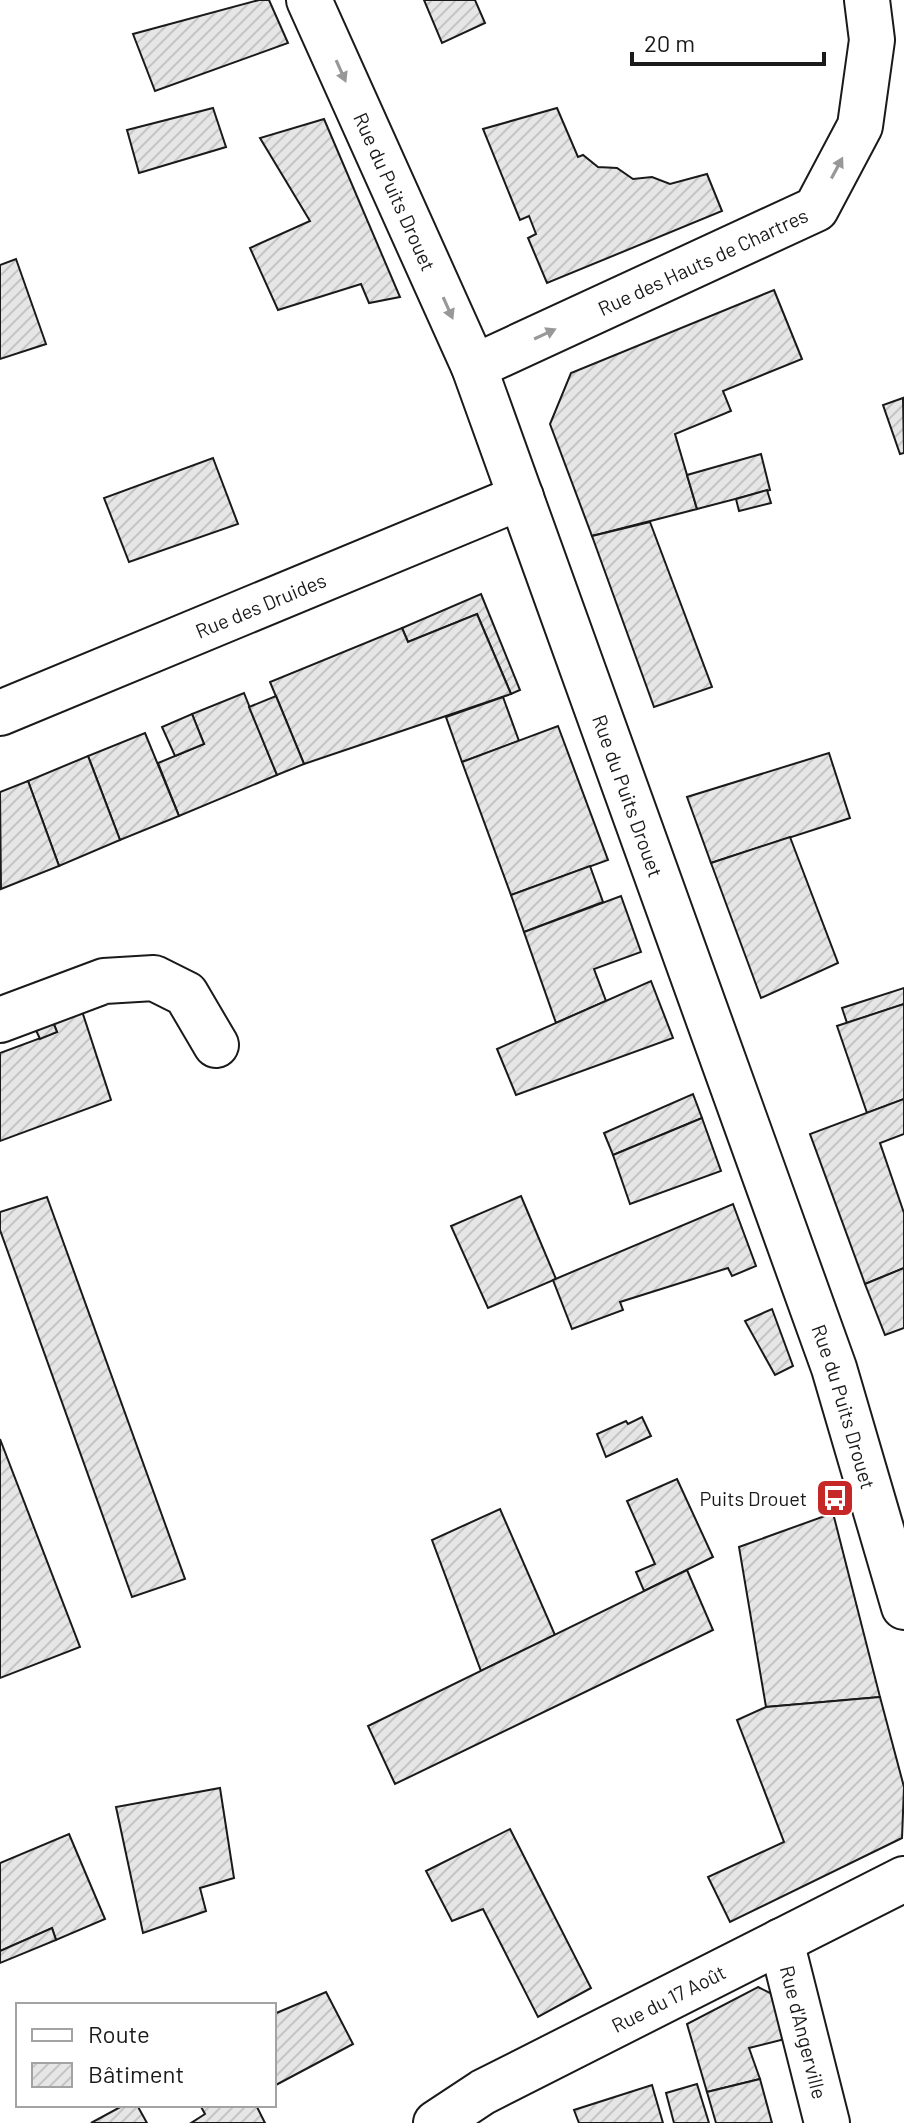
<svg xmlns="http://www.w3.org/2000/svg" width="904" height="2123" viewBox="0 0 904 2123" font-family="Barlow,sans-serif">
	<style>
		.building { fill: url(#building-hatch); stroke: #1a1a1a; stroke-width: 2 }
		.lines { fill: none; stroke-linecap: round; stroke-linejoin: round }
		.minor-casing { stroke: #1a1a1a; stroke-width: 48 }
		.minor { stroke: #fff; stroke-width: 44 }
		.oneway { fill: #989898 }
		.labels { text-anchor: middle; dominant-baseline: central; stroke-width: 6; stroke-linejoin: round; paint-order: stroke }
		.street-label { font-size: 20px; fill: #1a1a1a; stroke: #fff }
		.poi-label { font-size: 20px; fill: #1a1a1a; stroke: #fff; text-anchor: end }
	</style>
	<defs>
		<pattern id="building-hatch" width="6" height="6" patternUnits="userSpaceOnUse" patternTransform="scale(2)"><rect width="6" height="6" fill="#e6e6e6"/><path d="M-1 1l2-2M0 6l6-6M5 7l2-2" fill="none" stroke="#c5c5c5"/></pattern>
	</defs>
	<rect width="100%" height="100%" fill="#fff"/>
	<!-- building -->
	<g class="building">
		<path d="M259 0H269L288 43 155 91 133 34Z"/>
		<path d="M424 0H475L485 23 442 43Z"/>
		<path d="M213 108 226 147 139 173 127 130Z"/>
		<path d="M557 108 578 157 583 155 598 167 617 168 633 179 652 177 670 184 707 174 722 211 547 283 528 238 536 234 529 216 520 220 483 129Z"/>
		<path d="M324 119 400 297 369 303 361 284 278 310 250 248 310 221 260 138Z"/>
		<path d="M16 259 46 344 0 359V265Z"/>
		<path d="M774 290 802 359 723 391 731 411 675 434 697 509 592 536 550 424 571 373Z"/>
		<path d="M903 398 904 453 900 454 883 405Z"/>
		<path d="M761 454 770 490 697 509 687 475Z"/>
		<path d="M213 458 238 524 129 562 104 498Z"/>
		<path d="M767 490 771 503 739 511 736 499Z"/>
		<path d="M650 522 712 687 654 707 592 536Z"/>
		<path d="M481 594 520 690 511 694 477 614 408 642 402 628Z"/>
		<path d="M477 614 511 694 304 764 270 682 402 628 408 642Z"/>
		<path d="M244 693 277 775 179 816 158 763 204 744 192 714Z"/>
		<path d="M276 696 304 764 277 775 249 707Z"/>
		<path d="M503 697 519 741 462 762 446 717Z"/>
		<path d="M192 714 204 744 175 756 162 727Z"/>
		<path d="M558 726 608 860 511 895 462 762Z"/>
		<path d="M145 733 179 816 120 840 88 756Z"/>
		<path d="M829 753 850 818 711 863 687 797Z"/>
		<path d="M88 756 120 840 59 866 28 781Z"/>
		<path d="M28 781 59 866 1 889 0 792Z"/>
		<path d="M790 837 838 963 761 998 711 863Z"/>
		<path d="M590 866 603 902 524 932 511 895Z"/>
		<path d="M621 896 641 952 594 969 606 1001 556 1023 524 932Z"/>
		<path d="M651 981 673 1038 516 1095 497 1049Z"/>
		<path d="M904 988V1004L847 1023 842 1008Z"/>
		<path d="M904 1004V1099L867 1113 837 1026Z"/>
		<path d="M82 1011 111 1100 0 1141V1053L57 1032 53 1022Z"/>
		<path d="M53 1022 57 1032 40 1039 35 1028Z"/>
		<path d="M693 1094 702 1118 613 1155 604 1133Z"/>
		<path d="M904 1099V1134L880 1143 904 1213V1268L865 1284 810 1134Z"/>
		<path d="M702 1118 721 1171 630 1204 613 1155Z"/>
		<path d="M521 1196 556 1279 488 1308 451 1226Z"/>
		<path d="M47 1197 185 1579 132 1597 0 1230V1212Z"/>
		<path d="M733 1204 756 1266 732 1276 728 1268 620 1302 623 1310 572 1329 553 1280Z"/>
		<path d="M904 1268V1328L885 1335 865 1284Z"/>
		<path d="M772 1309 793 1366 775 1375 745 1321Z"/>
		<path d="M642 1417 651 1436 606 1457 597 1434 626 1421 628 1424Z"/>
		<path d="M0 1439 80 1647 0 1678Z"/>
		<path d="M677 1479 713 1557 644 1591 636 1572 655 1564 627 1501Z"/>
		<path d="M500 1509 555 1635 481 1671 432 1540Z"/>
		<path d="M833 1513 880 1697 766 1707 739 1547Z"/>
		<path d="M687 1570 713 1630 395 1784 368 1726Z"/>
		<path d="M880 1697 904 1787 902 1838 730 1922 708 1877 784 1842 737 1720 766 1707Z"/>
		<path d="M220 1788 234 1878 200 1888 206 1911 143 1933 116 1807Z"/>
		<path d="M510 1829 591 1988 538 2017 483 1909 452 1921 426 1871Z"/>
		<path d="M69 1834 105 1919 56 1940 52 1928 0 1951V1863Z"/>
		<path d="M52 1928 56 1940 0 1963V1951Z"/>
		<path d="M758 1987 776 1996 789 2038 749 2048 760 2079 707 2092 687 2024Z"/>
		<path d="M326 1992 353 2044 274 2086V2014Z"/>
		<path d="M760 2079 772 2123H716L707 2092Z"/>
		<path d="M697 2084 709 2123H674L666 2093Z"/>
		<path d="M652 2085 663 2123H579L574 2110Z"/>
		<path d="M124 2105H137L147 2123H91Z"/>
		<path d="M200 2105H256L265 2123H191L205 2114Z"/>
	</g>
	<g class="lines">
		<!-- minor casing -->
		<g class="minor-casing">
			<g id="minor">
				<path id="s1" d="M309 0 474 367 834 1368 904 1607"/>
				<path id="s2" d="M474 367 816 209 860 126 872 40 867 0"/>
				<path id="s3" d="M0 713 521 497"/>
				<path d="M0 1020 104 981 154 978 186 994 216 1045"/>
				<path id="s4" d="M781 1941 827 2123"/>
				<path id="s5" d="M436 2123 483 2092 904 1879"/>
			</g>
		</g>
		<!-- minor -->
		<use href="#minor" class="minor"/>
	</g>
	<!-- one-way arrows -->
	<defs><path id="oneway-solid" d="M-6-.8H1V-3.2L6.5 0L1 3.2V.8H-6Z" transform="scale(2)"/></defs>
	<g class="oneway">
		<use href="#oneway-solid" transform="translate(341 71) rotate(66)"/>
		<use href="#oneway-solid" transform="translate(837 168) rotate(-62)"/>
		<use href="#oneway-solid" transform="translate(448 308) rotate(66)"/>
		<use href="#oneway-solid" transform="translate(545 334) rotate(-25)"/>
	</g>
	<!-- icons -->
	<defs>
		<g id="bus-square" transform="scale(2)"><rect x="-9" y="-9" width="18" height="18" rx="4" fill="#c62828" stroke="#fff"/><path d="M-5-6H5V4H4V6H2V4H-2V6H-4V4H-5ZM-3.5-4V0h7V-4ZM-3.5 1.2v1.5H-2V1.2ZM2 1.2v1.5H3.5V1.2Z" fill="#fff"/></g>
	</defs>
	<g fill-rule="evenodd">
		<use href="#bus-square" x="835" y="1498"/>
	</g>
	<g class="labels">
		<!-- street labels -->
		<g class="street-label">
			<text stroke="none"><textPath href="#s1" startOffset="210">Rue du Puits Drouet</textPath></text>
			<text stroke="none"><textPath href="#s2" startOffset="252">Rue des Hauts de Chartres</textPath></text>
			<text stroke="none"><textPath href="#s3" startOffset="282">Rue des Druides</textPath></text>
			<text stroke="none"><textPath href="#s1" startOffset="858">Rue du Puits Drouet</textPath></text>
			<text stroke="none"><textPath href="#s1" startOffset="1506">Rue du Puits Drouet</textPath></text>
			<text stroke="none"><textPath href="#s5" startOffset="264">Rue du 17 Août</textPath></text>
			<text stroke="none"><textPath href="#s4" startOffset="94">Rue d'Angerville</textPath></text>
		</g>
		<!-- poi labels -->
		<g class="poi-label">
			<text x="807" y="1498">Puits Drouet</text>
		</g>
	</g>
	<!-- legend -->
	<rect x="16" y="2003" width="260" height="104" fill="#ffffff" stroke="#a3a3a3" stroke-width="2"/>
	<rect x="32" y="2029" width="40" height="12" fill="#ffffff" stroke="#a3a3a3" stroke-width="2"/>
	<text x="88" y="2043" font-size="24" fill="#1a1a1a">Route</text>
	<rect x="32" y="2063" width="40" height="24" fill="url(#building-hatch)" stroke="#a3a3a3" stroke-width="2"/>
	<text x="88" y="2083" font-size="24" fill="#1a1a1a">Bâtiment</text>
	<!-- scale -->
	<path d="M632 52v12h192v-12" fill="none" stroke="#1a1a1a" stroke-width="4"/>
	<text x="644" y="52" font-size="24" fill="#1a1a1a" stroke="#ffffff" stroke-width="6" paint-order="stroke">20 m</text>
</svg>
